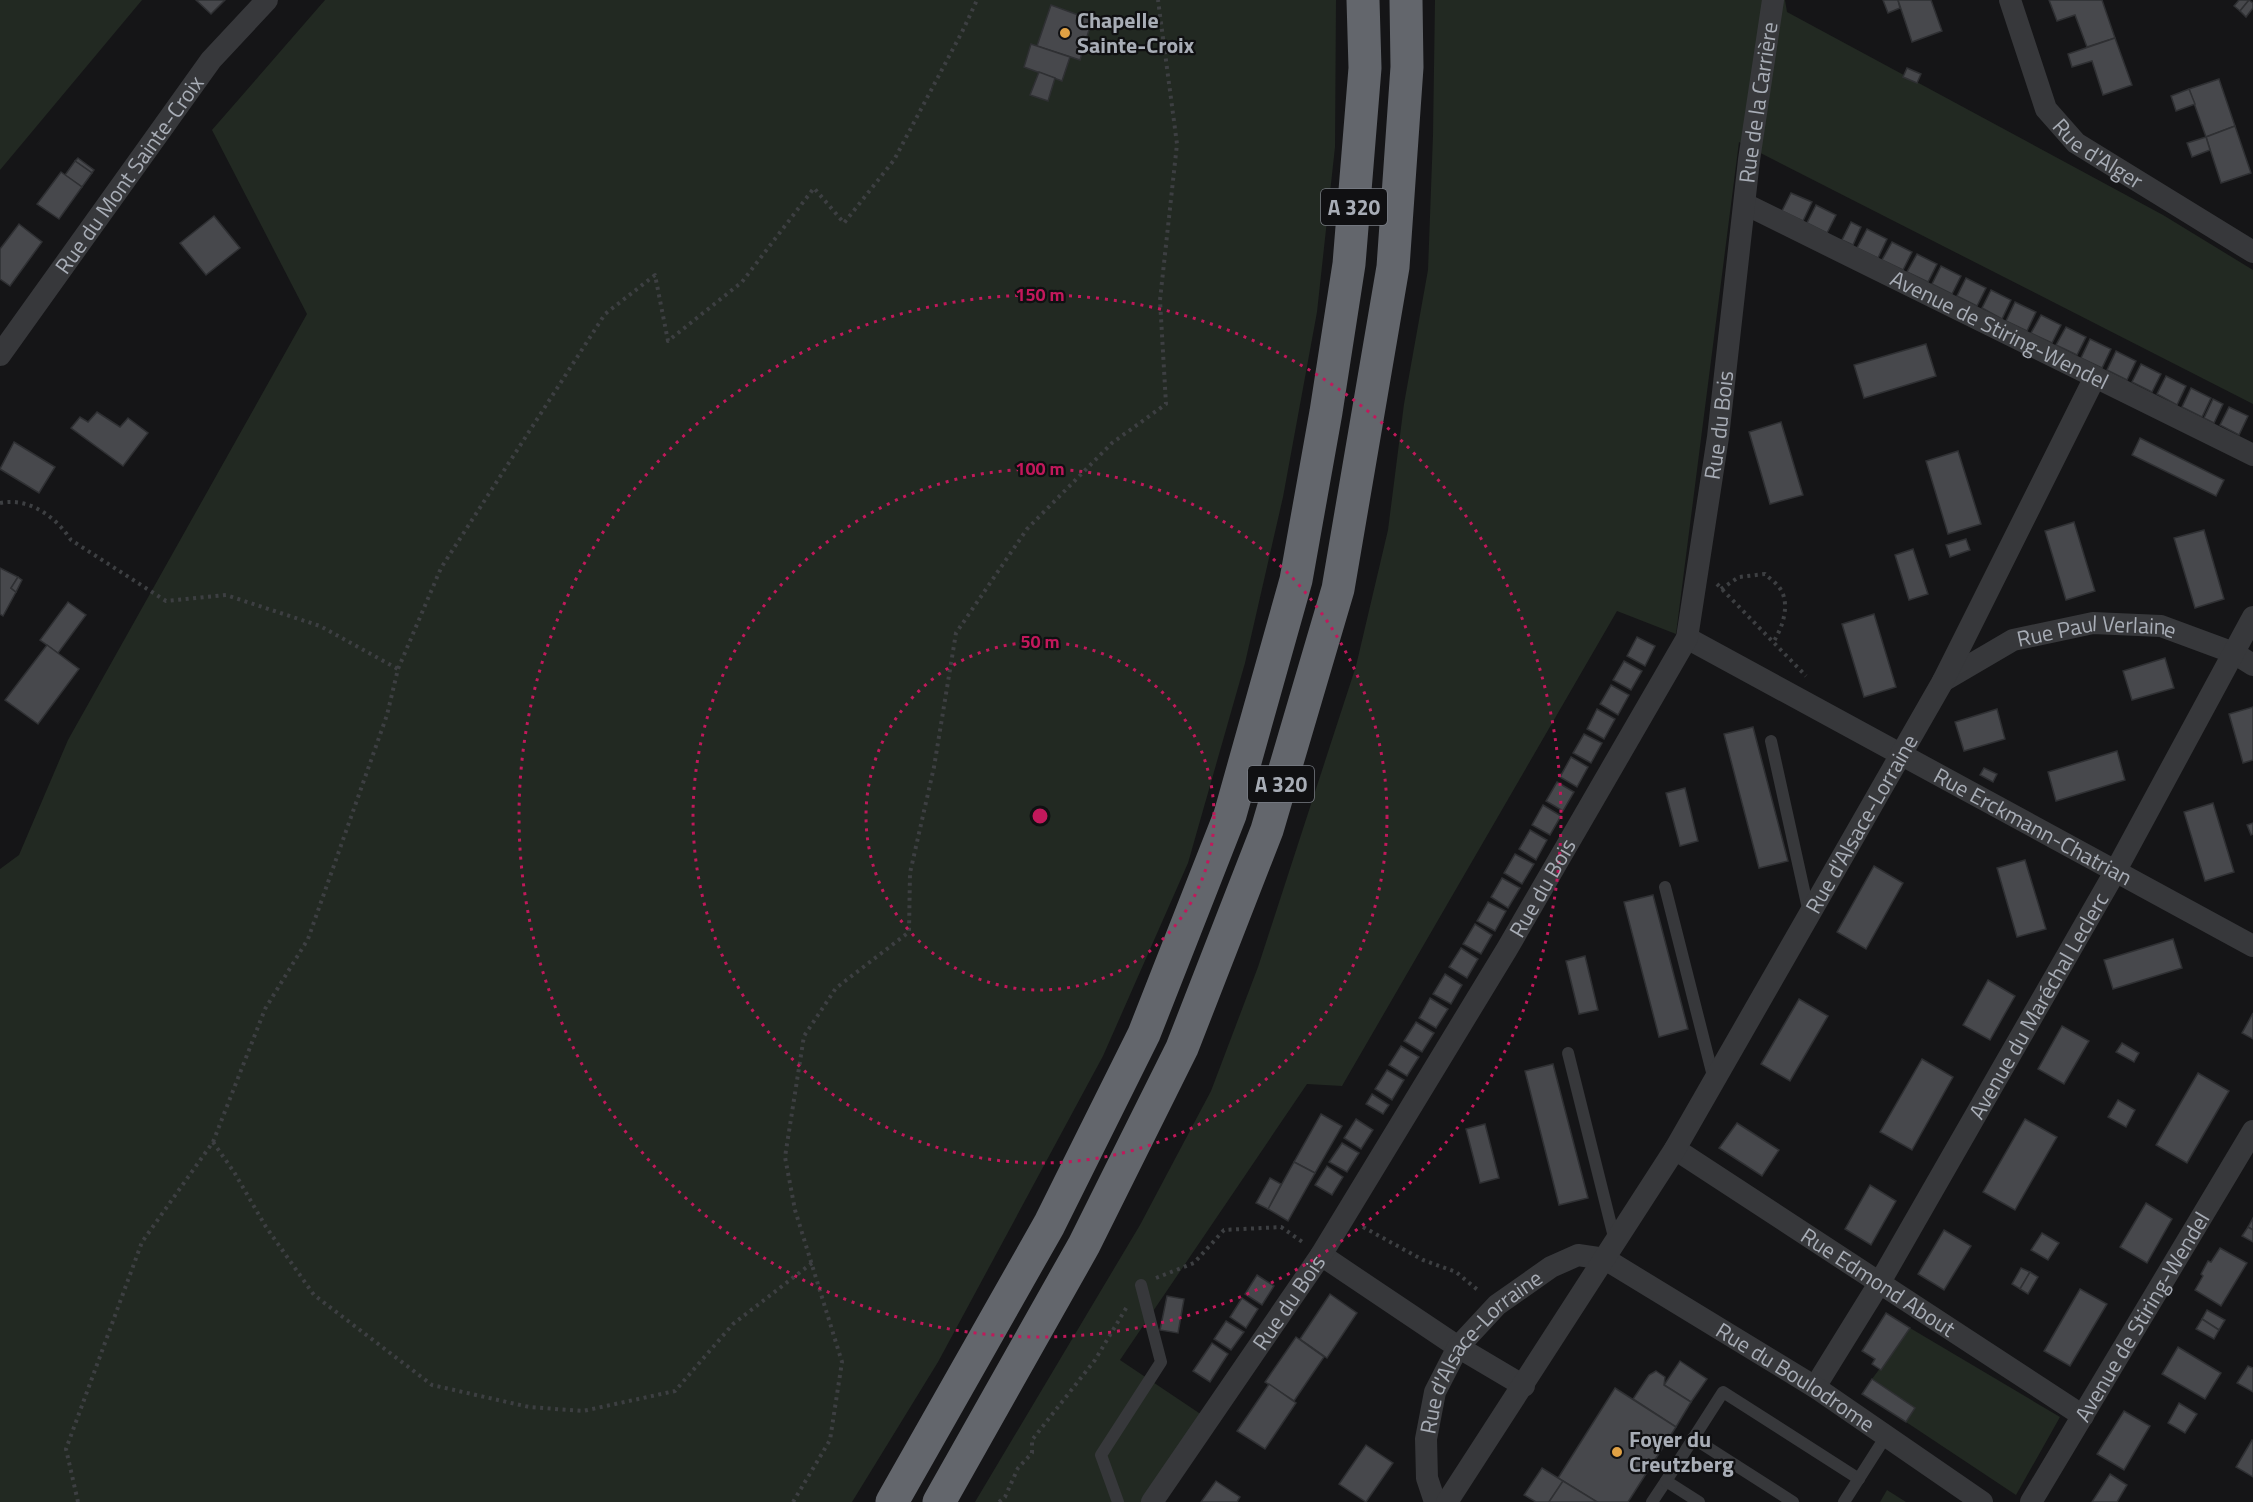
<svg xmlns="http://www.w3.org/2000/svg" width="2253" height="1502" viewBox="0 0 2253 1502" font-family="'Titillium Web',sans-serif">
	<style>
		.green { fill: #222922 }
		.building { fill: #47484c; stroke: #2f3033; stroke-width: 1.5 }
		.lines { fill: none; stroke-linecap: round; stroke-linejoin: round }
		.path { stroke: #3d3f42; stroke-width: 4; stroke-dasharray: 3 4.5; stroke-linecap: butt }
		.service { stroke: #37383b; stroke-width: 12 }
		.minor { stroke: #37383b; stroke-width: 22 }
		.motorway { stroke: #63666c; stroke-width: 33 }
		.ring { fill: none; stroke: #c2185b; stroke-width: 3; stroke-dasharray: 3 6 }
		.poi-dot { fill: #e0a144; stroke: #101012; stroke-width: 2 }
		.labels { text-anchor: middle; dominant-baseline: central; stroke-width: 4.5; stroke-linejoin: round; paint-order: stroke }
		.shield { fill: #101012; stroke: #7a7e85; stroke-width: 1.5 }
		.shield-label { font-size: 21px; font-weight: bold; fill: #a8adb6 }
		.poi-label { font-size: 22px; font-weight: bold; fill: #a8adb6; stroke: #101012; text-anchor: start }
		.street-label { font-size: 22px; fill: #a8adb6; stroke: #101012 }
		.centre { fill: #c2185b; stroke: #101012; stroke-width: 3 }
		.ring-label { font-size: 18px; text-anchor: middle; font-weight: bold; fill: #c2185b; stroke: #101012; stroke-width: 4.5; stroke-linejoin: round; paint-order: stroke }
	</style>
	<rect width="100%" height="100%" fill="#151517"/>
	<!-- green -->
	<g class="green">
		<path d="M0 0H142L0 170Z"/>
		<path d="M325 0H1336L1335 147 1317 312 1283 497 1245 663 1188 863 1103 1056 938 1362 852 1502H0V869L19 855 68 740 307 314 212 130Z"/>
		<path d="M1435 0H1785L1787 12 2163 215 2253 270V404L1739 142 1676 634 1617 611 1342 1086 1307 1084 1120 1360 1202 1415 1141 1502H975L1140 1225 1211 1091 1258 967 1356 666 1388 530 1404 404 1428 270 1433 135Z"/>
		<path d="M1910 1328 2060 1417 2016 1495 1906 1422 1915 1408 1872 1379Z"/>
		<path d="M1887 1490 1906 1502H1880Z"/>
	</g>
	<!-- building -->
	<g class="building">
		<path d="M196 0H225L211 14Z"/>
		<path d="M1883 0H1898L1900 8 1888 13Z"/>
		<path d="M1898 0H1931L1942 31 1912 42Z"/>
		<path d="M2049 0H2102L2115 38 2087 47 2075 15 2057 21Z"/>
		<path d="M2239 0H2249L2240 11 2234 6Z"/>
		<path d="M2249 0 2253 3V8L2246 17 2240 11Z"/>
		<path d="M1051 5 1092 20 1080 60 1037 46Z"/>
		<path d="M2115 38 2132 85 2103 95 2092 61 2072 67 2068 54Z"/>
		<path d="M1031 44 1070 57 1062 81 1024 67Z"/>
		<path d="M1907 68 1921 74 1917 83 1903 77Z"/>
		<path d="M1039 72 1055 78 1048 101 1030 95Z"/>
		<path d="M2219 79 2235 126 2206 137 2189 89Z"/>
		<path d="M2189 89 2195 104 2176 111 2171 96Z"/>
		<path d="M2235 126 2251 173 2221 183 2206 137Z"/>
		<path d="M2206 137 2210 150 2192 157 2187 143Z"/>
		<path d="M78 158 94 170 92 173 75 161Z"/>
		<path d="M75 161 92 173 82 187 65 175Z"/>
		<path d="M61 172 82 187 59 219 37 204Z"/>
		<path d="M1791 193 1812 202 1803 221 1782 211Z"/>
		<path d="M1816 205 1836 215 1827 233 1807 223Z"/>
		<path d="M214 216 240 248 206 275 180 243Z"/>
		<path d="M1851 222 1861 227 1853 245 1842 240Z"/>
		<path d="M19 224 42 242 10 286 0 279V249Z"/>
		<path d="M1867 229 1887 239 1878 258 1857 248Z"/>
		<path d="M1892 242 1912 252 1903 270 1882 260Z"/>
		<path d="M1917 254 1937 264 1928 282 1907 272Z"/>
		<path d="M1941 266 1961 276 1952 294 1932 284Z"/>
		<path d="M1966 278 1986 288 1977 306 1957 296Z"/>
		<path d="M1991 290 2011 300 2002 319 1982 308Z"/>
		<path d="M2015 302 2036 312 2027 331 2006 321Z"/>
		<path d="M2041 315 2061 325 2052 343 2031 333Z"/>
		<path d="M2066 327 2086 337 2077 355 2056 345Z"/>
		<path d="M2090 339 2111 349 2102 368 2081 358Z"/>
		<path d="M1926 344 1936 376 1864 398 1854 365Z"/>
		<path d="M2116 351 2136 361 2127 380 2107 370Z"/>
		<path d="M2141 364 2161 374 2152 392 2132 382Z"/>
		<path d="M2166 376 2186 386 2177 405 2157 394Z"/>
		<path d="M2191 388 2211 398 2202 417 2182 407Z"/>
		<path d="M2213 399 2223 404 2214 423 2204 418Z"/>
		<path d="M2229 407 2248 416 2239 435 2220 425Z"/>
		<path d="M97 412 120 427 128 418 148 433 123 466 71 428 80 417 88 422Z"/>
		<path d="M1781 422 1803 495 1770 504 1749 432Z"/>
		<path d="M2140 438 2224 480 2216 496 2132 455Z"/>
		<path d="M14 442 55 467 39 493 0 469Z"/>
		<path d="M1958 451 1981 524 1948 534 1926 461Z"/>
		<path d="M2074 522 2095 591 2066 600 2045 531Z"/>
		<path d="M2204 530 2224 599 2195 608 2174 538Z"/>
		<path d="M1966 539 1970 550 1950 557 1946 545Z"/>
		<path d="M1913 549 1928 594 1909 600 1895 555Z"/>
		<path d="M0 568 18 577 11 588 16 592 3 616 0 614Z"/>
		<path d="M18 577 22 580 16 592 11 588Z"/>
		<path d="M68 602 86 615 58 653 40 640Z"/>
		<path d="M1874 614 1896 687 1864 697 1842 624Z"/>
		<path d="M1637 637 1655 646 1645 666 1627 656Z"/>
		<path d="M47 645 79 669 38 724 5 700Z"/>
		<path d="M2165 658 2174 688 2132 700 2123 671Z"/>
		<path d="M1624 661 1642 671 1631 690 1613 680Z"/>
		<path d="M1611 685 1629 695 1618 715 1600 704Z"/>
		<path d="M2253 707V760L2243 763 2229 714Z"/>
		<path d="M1597 709 1615 719 1604 739 1587 729Z"/>
		<path d="M1997 709 2005 739 1964 751 1955 722Z"/>
		<path d="M1753 727 1788 861 1759 868 1724 734Z"/>
		<path d="M1584 734 1602 743 1591 763 1573 753Z"/>
		<path d="M2117 751 2125 780 2056 801 2048 772Z"/>
		<path d="M1571 757 1588 767 1577 787 1560 777Z"/>
		<path d="M1984 768 1997 774 1993 782 1980 775Z"/>
		<path d="M1557 782 1574 792 1563 811 1546 801Z"/>
		<path d="M1685 788 1698 841 1680 846 1666 793Z"/>
		<path d="M2213 803 2234 872 2205 881 2184 812Z"/>
		<path d="M1543 805 1561 816 1550 835 1532 825Z"/>
		<path d="M2253 823V834L2251 835 2247 825Z"/>
		<path d="M1530 830 1547 840 1536 860 1519 849Z"/>
		<path d="M1515 854 1534 864 1522 884 1504 873Z"/>
		<path d="M2025 860 2046 929 2017 937 1997 868Z"/>
		<path d="M1874 866 1903 883 1866 949 1837 932Z"/>
		<path d="M1502 878 1520 888 1508 908 1491 897Z"/>
		<path d="M1653 895 1688 1029 1659 1037 1624 902Z"/>
		<path d="M1488 902 1506 911 1495 931 1477 921Z"/>
		<path d="M1475 924 1492 935 1481 954 1463 944Z"/>
		<path d="M2173 939 2182 968 2113 989 2104 960Z"/>
		<path d="M1461 948 1478 959 1467 978 1449 967Z"/>
		<path d="M1585 956 1598 1010 1579 1014 1566 961Z"/>
		<path d="M1445 974 1462 985 1451 1004 1433 994Z"/>
		<path d="M1988 980 2015 996 1990 1040 1963 1025Z"/>
		<path d="M1430 998 1448 1009 1436 1028 1419 1018Z"/>
		<path d="M1799 999 1828 1016 1790 1081 1761 1064Z"/>
		<path d="M2253 1013V1039L2242 1033Z"/>
		<path d="M1416 1022 1434 1033 1422 1052 1404 1041Z"/>
		<path d="M2062 1026 2089 1041 2064 1084 2038 1069Z"/>
		<path d="M2122 1043 2139 1053 2134 1062 2116 1052Z"/>
		<path d="M1401 1046 1419 1057 1407 1076 1389 1065Z"/>
		<path d="M1922 1059 1953 1077 1912 1150 1880 1132Z"/>
		<path d="M1553 1064 1588 1198 1559 1205 1525 1071Z"/>
		<path d="M1387 1070 1404 1080 1392 1100 1375 1089Z"/>
		<path d="M2198 1073 2229 1091 2187 1163 2156 1145Z"/>
		<path d="M1372 1094 1389 1105 1383 1114 1366 1104Z"/>
		<path d="M2118 1100 2135 1110 2126 1127 2108 1117Z"/>
		<path d="M1321 1114 1342 1126 1315 1173 1294 1162Z"/>
		<path d="M1356 1119 1373 1130 1361 1149 1344 1138Z"/>
		<path d="M2025 1119 2057 1137 2015 1210 1983 1192Z"/>
		<path d="M1737 1123 1779 1150 1762 1176 1719 1148Z"/>
		<path d="M1485 1124 1499 1178 1480 1183 1466 1129Z"/>
		<path d="M1342 1143 1359 1153 1347 1172 1329 1162Z"/>
		<path d="M1294 1162 1315 1173 1288 1221 1268 1209Z"/>
		<path d="M1327 1166 1343 1177 1332 1195 1315 1185Z"/>
		<path d="M1270 1178 1281 1184 1268 1209 1256 1203Z"/>
		<path d="M1870 1185 1896 1201 1871 1245 1845 1229Z"/>
		<path d="M2146 1203 2172 1219 2147 1263 2120 1247Z"/>
		<path d="M2253 1218V1230L2248 1227Z"/>
		<path d="M2248 1227 2253 1230V1242L2242 1236Z"/>
		<path d="M1944 1230 1971 1246 1944 1290 1918 1274Z"/>
		<path d="M2042 1233 2059 1243 2048 1260 2031 1250Z"/>
		<path d="M2220 1248 2247 1263 2221 1306 2195 1290 2203 1276 2201 1274 2208 1261 2211 1262Z"/>
		<path d="M2021 1268 2030 1272 2020 1289 2012 1284Z"/>
		<path d="M2030 1272 2038 1277 2028 1294 2020 1289Z"/>
		<path d="M1257 1275 1274 1286 1262 1305 1245 1294Z"/>
		<path d="M2080 1289 2107 1304 2070 1366 2044 1351Z"/>
		<path d="M1330 1294 1357 1313 1327 1358 1300 1339Z"/>
		<path d="M1167 1296 1184 1299 1178 1333 1160 1330Z"/>
		<path d="M1242 1298 1258 1309 1246 1328 1230 1317Z"/>
		<path d="M2207 1310 2225 1320 2219 1330 2202 1319Z"/>
		<path d="M1886 1313 1910 1328 1881 1370 1872 1364 1875 1359 1862 1351Z"/>
		<path d="M2202 1319 2219 1330 2214 1339 2196 1329Z"/>
		<path d="M1226 1321 1244 1332 1231 1350 1214 1339Z"/>
		<path d="M1296 1337 1324 1357 1294 1401 1265 1382Z"/>
		<path d="M1212 1343 1228 1354 1210 1382 1193 1371Z"/>
		<path d="M2178 1347 2221 1373 2205 1399 2162 1374Z"/>
		<path d="M1680 1361 1707 1379 1691 1402 1664 1385Z"/>
		<path d="M2248 1366 2253 1368V1392L2237 1383Z"/>
		<path d="M1656 1371 1665 1377 1664 1385 1691 1402 1676 1427 1633 1399 1649 1375Z"/>
		<path d="M1872 1379 1915 1408 1906 1422 1862 1394Z"/>
		<path d="M1269 1384 1296 1403 1265 1449 1237 1431Z"/>
		<path d="M1615 1388 1676 1427 1628 1502H1597L1558 1478Z"/>
		<path d="M2179 1403 2197 1414 2185 1433 2168 1423Z"/>
		<path d="M2124 1411 2150 1426 2124 1470 2097 1454Z"/>
		<path d="M2252 1440 2253 1441V1477L2236 1467Z"/>
		<path d="M1366 1445 1393 1463 1366 1502 1339 1484Z"/>
		<path d="M1542 1468 1563 1481 1549 1502H1536L1524 1495Z"/>
		<path d="M2110 1474 2127 1485 2117 1502H2092Z"/>
		<path d="M1216 1481 1240 1497 1237 1502H1201Z"/>
		<path d="M1563 1481 1597 1502H1549Z"/>
	</g>
	<g class="lines">
		<!-- path -->
		<g class="path">
			<path d="M0 503C29 497 56 517 71 540L166 601 226 595 320 626 398 669"/>
			<path d="M1717 584 1806 676"/>
			<path d="M1721 589 1739 577 1765 574C1769 578 1775 582 1779 587 1791 603 1783 626 1774 641"/>
			<path d="M213 1142 234 1172 266 1227 314 1295 432 1385 529 1407 583 1411 675 1391 733 1324 812 1263"/>
			<path d="M1363 1227 1423 1260 1456 1272 1479 1291"/>
			<path d="M1156 1278 1194 1263 1224 1230 1281 1227 1304 1243"/>
			<path d="M78 1502 66 1449 142 1242 213 1142 265 1009 308 939 387 715 398 669 441 568 605 314 655 275 668 341 742 282 814 188 844 223 894 160 963 30 977 0"/>
			<path d="M793 1502 830 1440 842 1362 795 1210 785 1157 804 1036 836 988 909 932 910 873 934 767 956 633 1027 529 1112 443 1166 404 1160 300 1177 144 1158 0"/>
			<path d="M999 1502 1005 1497 1018 1468 1032 1453V1440L1095 1360 1128 1305"/>
		</g>
		<!-- service -->
		<g class="service">
			<path d="M1771 741 1809 913"/>
			<path d="M1665 887 1714 1080"/>
			<path d="M1568 1053 1615 1241"/>
			<path d="M1693 1438 1793 1502"/>
			<path d="M1118 1502 1101 1455 1161 1362 1141 1285"/>
			<path d="M1652 1502 1666 1481"/>
			<path d="M1699 1502 1666 1481 1723 1392 1859 1479"/>
			<path d="M1844 1502 1886 1436"/>
		</g>
		<!-- minor -->
		<g class="minor">
			<path id="s1" d="M2010 0 2046 109 2076 143 2253 252"/>
			<path id="s2" d="M1745 204 2253 455"/>
			<path id="s3" d="M0 355 211 60 267 0"/>
			<path id="s4" d="M1687 638 2253 946"/>
			<path id="s5" d="M1943 681 2013 640 2093 623 2161 626 2234 653 2253 665"/>
			<path id="s6" d="M1675 1149 2083 1416"/>
			<path d="M1321 1255 1458 1347 1524 1386"/>
			<path id="s7" d="M1815 1387 1880 1282 2115 872 2253 617"/>
			<path id="s8" d="M1152 1502 1321 1255 1507 949 1687 638 1718 437 1749 160 1773 0"/>
			<path id="s9" d="M1435 1502 1427 1478 1426 1439 1435 1392 1458 1347 1497 1305 1551 1267 1578 1255 1605 1259 1815 1387 1982 1502"/>
			<path id="s10" d="M1447 1502 1675 1149 1943 681 2095 377"/>
			<path id="s11" d="M2031 1502 2253 1131"/>
		</g>
		<!-- motorway -->
		<g class="motorway">
			<path d="M892 1502 1049 1225 1144 1034 1230 815 1296 580 1326 412 1349 264 1365 68 1363 0"/>
			<path d="M939 1502 1084 1245 1182 1048 1267 830 1338 589 1393 267 1407 67 1406 0"/>
		</g>
	</g>
	<!-- distance rings -->
	<g class="ring">
		<circle cx="1040" cy="816" r="174"/>
		<circle cx="1040" cy="816" r="347"/>
		<circle cx="1040" cy="816" r="521"/>
	</g>
	<!-- markers -->
	<g class="poi-dot">
		<circle cx="1065" cy="33" r="6"/>
		<circle cx="1617" cy="1452" r="6"/>
	</g>
	<g class="labels">
		<!-- shield labels -->
		<g class="shield">
			<rect x="1321" y="189" width="66" height="36" rx="4.5"/>
			<rect x="1248" y="766" width="66" height="36" rx="4.5"/>
		</g>
		<g class="shield-label">
			<text x="1354" y="207">A 320</text>
			<text x="1281" y="784">A 320</text>
		</g>
		<!-- poi labels -->
		<g class="poi-label">
			<text x="1077" y="20">Chapelle<tspan x="1077" dy="25">Sainte-Croix</tspan></text>
			<text x="1629" y="1439">Foyer du<tspan x="1629" dy="25">Creutzberg</tspan></text>
		</g>
		<!-- street labels -->
		<g class="street-label">
			<text stroke="none"><textPath href="#s8" startOffset="1557">Rue de la Carrière</textPath></text>
			<text stroke="none"><textPath href="#s1" startOffset="184">Rue d'Alger</textPath></text>
			<text stroke="none"><textPath href="#s3" startOffset="222">Rue du Mont Sainte-Croix</textPath></text>
			<text stroke="none"><textPath href="#s2" startOffset="284">Avenue de Stiring-Wendel</textPath></text>
			<text stroke="none"><textPath href="#s8" startOffset="1232">Rue du Bois</textPath></text>
			<text stroke="none"><textPath href="#s5" startOffset="166">Rue Paul Verlaine</textPath></text>
			<text stroke="none"><textPath href="#s10" startOffset="795">Rue d'Alsace-Lorraine</textPath></text>
			<text stroke="none"><textPath href="#s4" startOffset="394">Rue Erckmann-Chatrian</textPath></text>
			<text stroke="none"><textPath href="#s8" startOffset="728">Rue du Bois</textPath></text>
			<text stroke="none"><textPath href="#s7" startOffset="442">Avenue du Maréchal Leclerc</textPath></text>
			<text stroke="none"><textPath href="#s6" startOffset="243">Rue Edmond About</textPath></text>
			<text stroke="none"><textPath href="#s8" startOffset="242">Rue du Bois</textPath></text>
			<text stroke="none"><textPath href="#s11" startOffset="216">Avenue de Stiring-Wendel</textPath></text>
			<text stroke="none"><textPath href="#s9" startOffset="171">Rue d'Alsace-Lorraine</textPath></text>
			<text stroke="none"><textPath href="#s9" startOffset="567">Rue du Boulodrome</textPath></text>
		</g>
	</g>
	<circle cx="1040" cy="816" r="9" class="centre"/>
	<g class="ring-label">
		<text x="1040" y="301">150 m</text>
		<text x="1040" y="475">100 m</text>
		<text x="1040" y="648">50 m</text>
	</g>
</svg>
